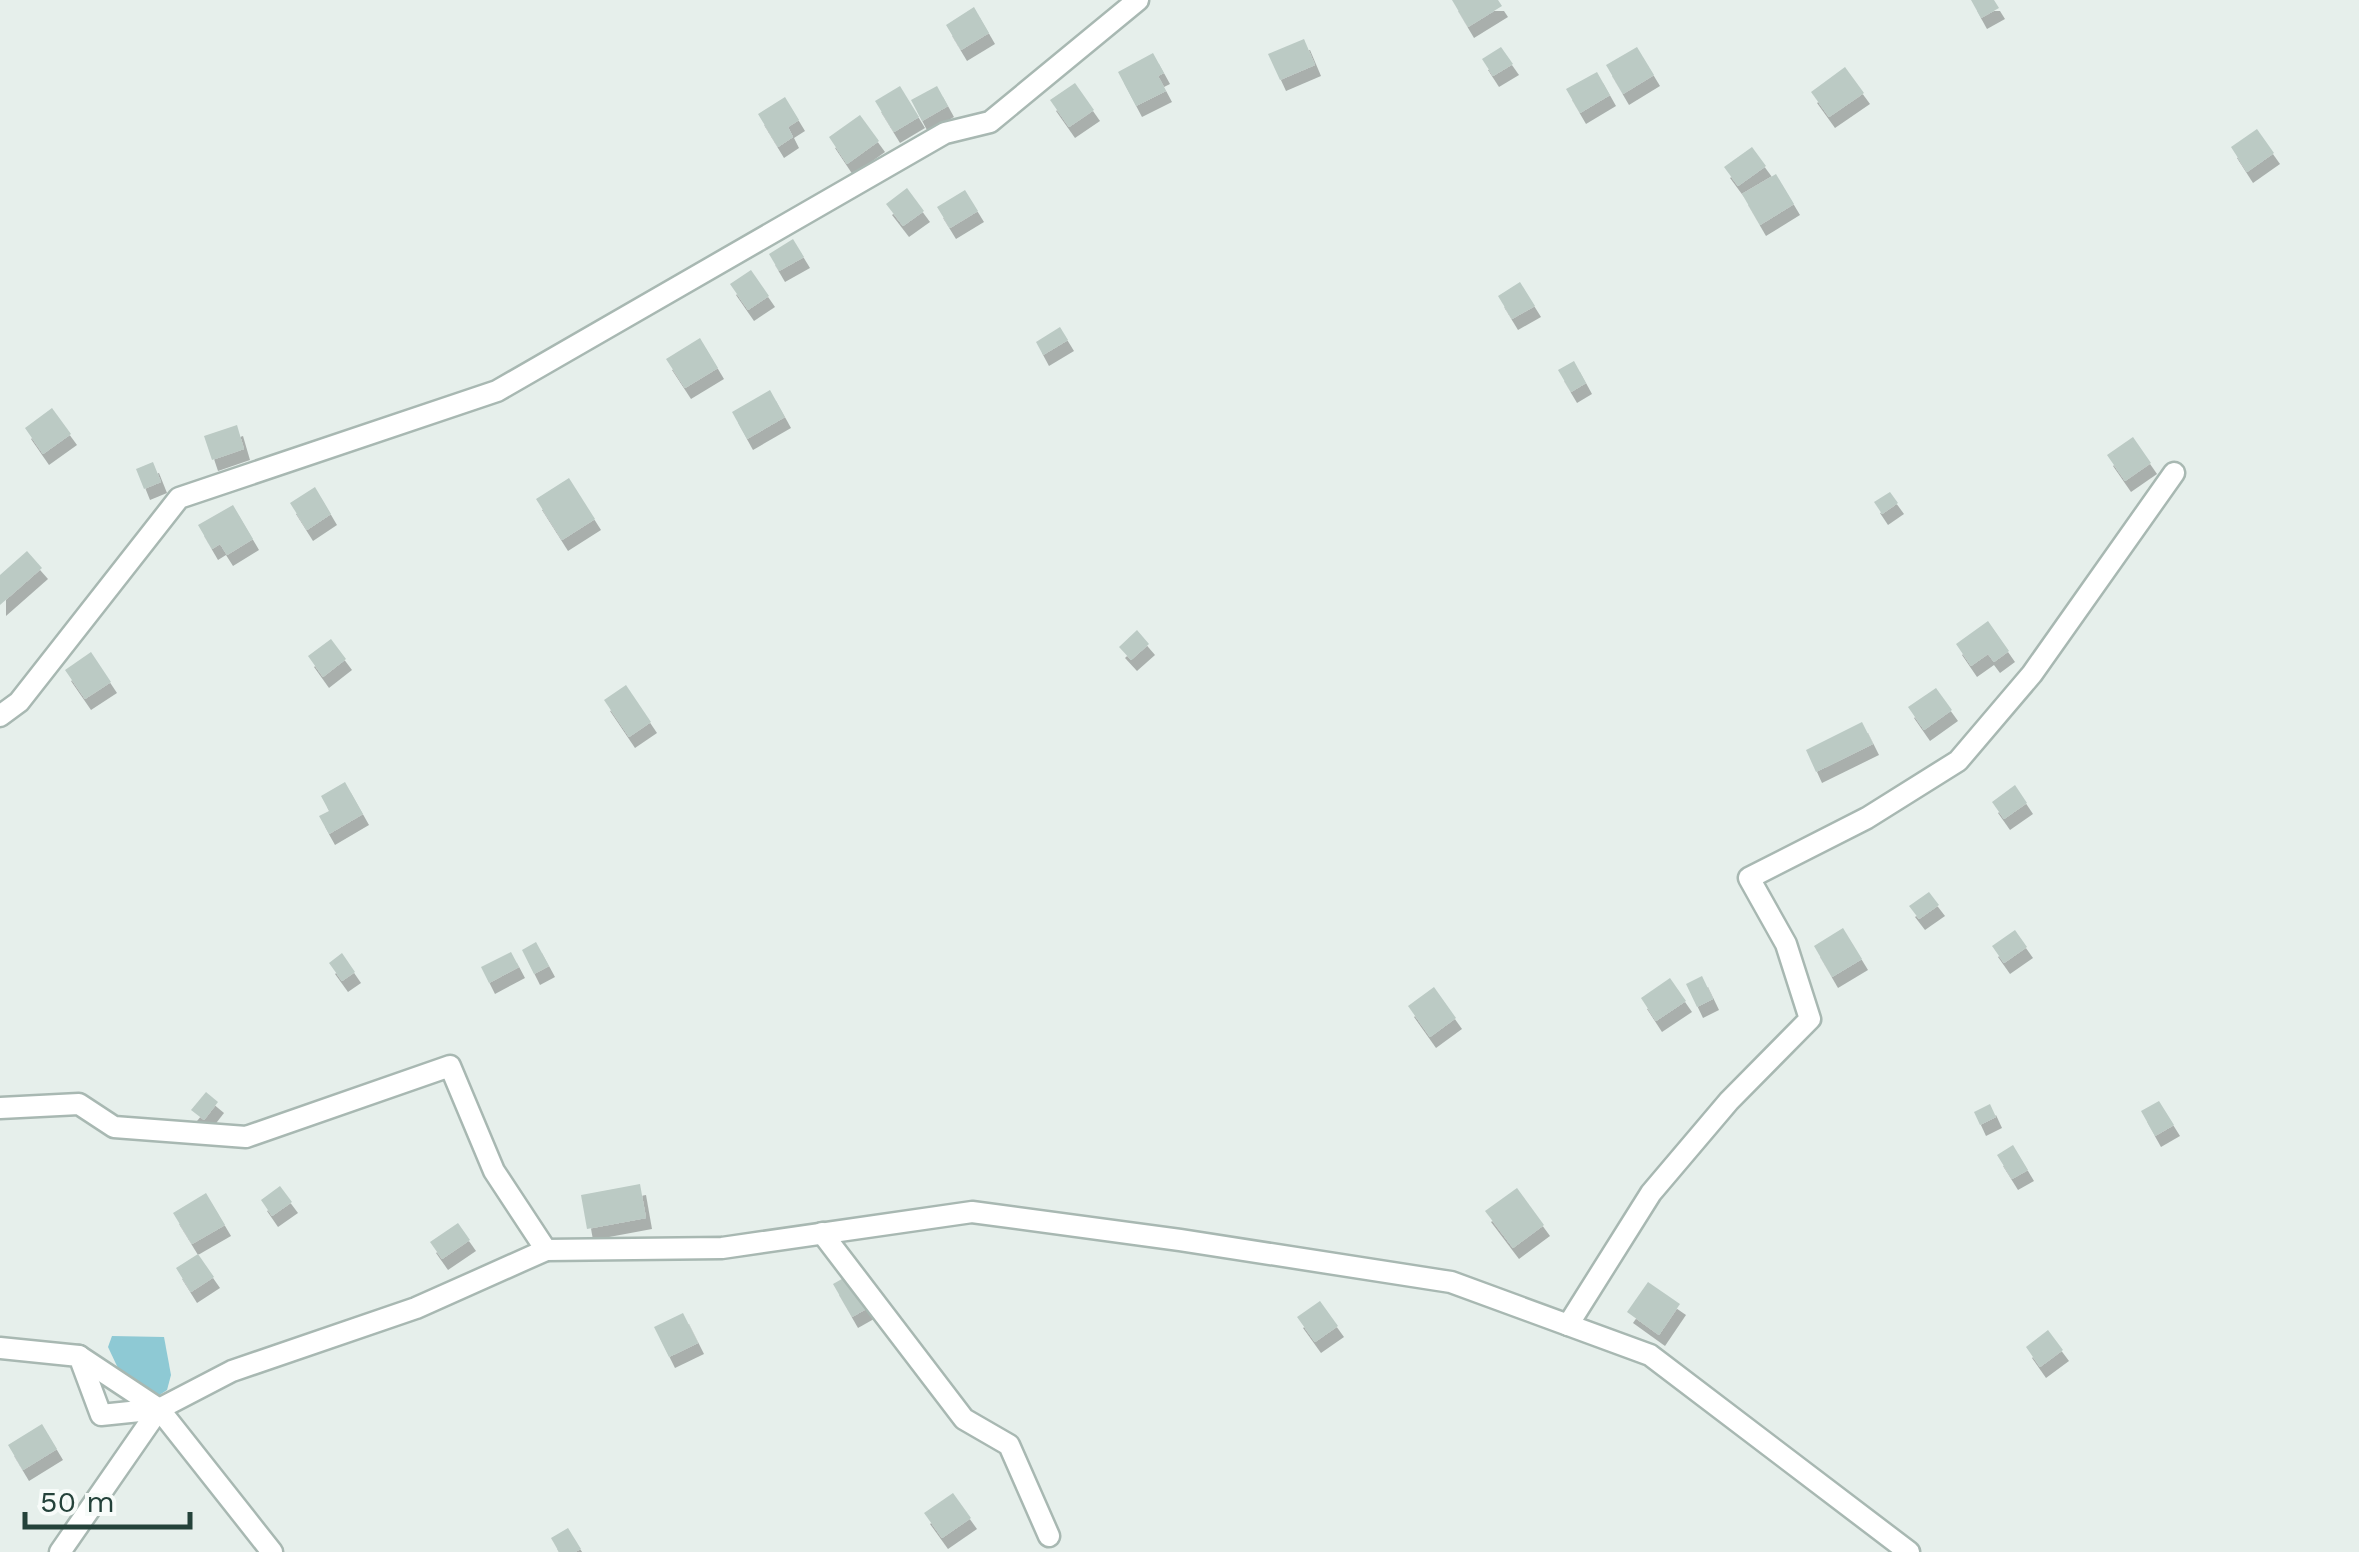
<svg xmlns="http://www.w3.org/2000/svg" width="2359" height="1552" viewBox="0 0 2359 1552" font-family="'Work Sans',sans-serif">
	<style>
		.water { fill: #8ec9d4 }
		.building { fill: #bbcac4; filter: url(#shadow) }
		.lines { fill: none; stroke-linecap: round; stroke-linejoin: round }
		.minor-casing { stroke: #a8b8b2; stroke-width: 25 }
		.minor { stroke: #fff; stroke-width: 20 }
	</style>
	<defs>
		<filter id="shadow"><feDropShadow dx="6" dy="11" stdDeviation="0" flood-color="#0004"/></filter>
	</defs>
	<rect width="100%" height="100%" fill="#e6efeb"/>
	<!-- water -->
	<path class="water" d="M112 1336 164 1337 171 1375 167 1390 158 1396 125 1383 108 1347Z"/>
	<!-- building -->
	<g class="building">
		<path d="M1452 0H1498L1502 6 1468 27Z"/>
		<path d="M1971 0H1994L1999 8 1981 18Z"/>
		<path d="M974 7 989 33 961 50 946 25Z"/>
		<path d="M1304 39 1315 65 1280 80 1268 54Z"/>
		<path d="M1501 47 1513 64 1493 76 1482 59Z"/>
		<path d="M1637 47 1654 75 1623 94 1606 65Z"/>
		<path d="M1153 53 1164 73 1158 76 1166 91 1136 106 1118 72Z"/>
		<path d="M1845 67 1864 93 1829 117 1811 92Z"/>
		<path d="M1597 72 1610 95 1580 113 1566 89Z"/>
		<path d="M1075 83 1094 110 1069 127 1050 100Z"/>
		<path d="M900 86 919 117 894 132 875 101Z"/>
		<path d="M937 86 948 106 922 121 911 100Z"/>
		<path d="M785 97 799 120 788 127 793 137 778 147 758 114Z"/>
		<path d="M860 115 879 141 847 164 829 137Z"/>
		<path d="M2257 129 2274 153 2247 172 2231 147Z"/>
		<path d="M1752 147 1766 166 1738 186 1724 167Z"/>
		<path d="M1776 174 1794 204 1760 225 1742 194Z"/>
		<path d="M907 188 924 211 903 226 886 204Z"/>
		<path d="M965 190 978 211 950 228 937 207Z"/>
		<path d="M793 239 804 257 779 271 769 254Z"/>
		<path d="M751 270 769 296 748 310 730 284Z"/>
		<path d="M1520 282 1535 306 1512 319 1498 296Z"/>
		<path d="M1060 327 1068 340 1043 355 1036 342Z"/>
		<path d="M700 338 718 368 685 388 666 359Z"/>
		<path d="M1574 361 1586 383 1571 392 1558 370Z"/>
		<path d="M770 390 785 417 747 439 732 412Z"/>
		<path d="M52 408 71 434 43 454 25 428Z"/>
		<path d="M237 425 244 449 212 460 204 436Z"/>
		<path d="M2133 437 2151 463 2125 481 2107 455Z"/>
		<path d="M153 462 161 482 144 489 136 469Z"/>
		<path d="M569 478 595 519 562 540 536 499Z"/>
		<path d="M315 487 331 514 307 530 290 503Z"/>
		<path d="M1890 492 1898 503 1882 514 1874 502Z"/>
		<path d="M233 505 253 539 227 555 220 544 212 549 198 525Z"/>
		<path d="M27 551 42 568 0 605V575Z"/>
		<path d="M1988 621 2009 651 1994 662 1988 654 1971 666 1956 644Z"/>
		<path d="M1137 630 1149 644 1131 660 1119 647Z"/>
		<path d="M331 639 346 659 323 677 308 656Z"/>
		<path d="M91 652 111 682 85 699 65 670Z"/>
		<path d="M626 685 651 722 629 737 604 700Z"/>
		<path d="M1936 688 1952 710 1924 730 1908 707Z"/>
		<path d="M1862 722 1873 744 1816 772 1806 750Z"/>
		<path d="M345 782 363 814 329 834 319 816 329 811 321 796Z"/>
		<path d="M2015 785 2027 803 2004 819 1992 802Z"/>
		<path d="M1929 892 1939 905 1919 919 1909 906Z"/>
		<path d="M1843 928 1862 959 1832 977 1814 946Z"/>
		<path d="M2015 930 2027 947 2004 963 1992 946Z"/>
		<path d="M536 942 549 966 534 974 522 950Z"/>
		<path d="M511 952 519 967 489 983 481 967Z"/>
		<path d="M342 953 355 972 342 981 329 963Z"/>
		<path d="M1702 976 1713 999 1697 1007 1686 984Z"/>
		<path d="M1670 978 1686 1001 1656 1021 1641 998Z"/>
		<path d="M1434 987 1456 1018 1430 1037 1408 1006Z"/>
		<path d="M206 1092 218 1102 204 1120 191 1110Z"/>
		<path d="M2159 1101 2174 1125 2155 1136 2141 1111Z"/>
		<path d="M1990 1104 1996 1117 1980 1125 1974 1112Z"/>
		<path d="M2013 1145 2028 1170 2012 1179 1997 1155Z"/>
		<path d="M640 1184 646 1218 587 1229 581 1195Z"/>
		<path d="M280 1186 292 1202 272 1216 261 1200Z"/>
		<path d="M1517 1188 1544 1225 1513 1248 1485 1211Z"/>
		<path d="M206 1193 225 1225 192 1244 173 1213Z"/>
		<path d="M458 1223 470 1240 442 1259 430 1242Z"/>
		<path d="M198 1254 214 1277 191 1292 176 1268Z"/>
		<path d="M856 1271 875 1304 852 1317 833 1284Z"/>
		<path d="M1648 1282 1680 1304 1659 1335 1627 1312Z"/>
		<path d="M1320 1301 1338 1326 1315 1342 1297 1317Z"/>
		<path d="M683 1313 698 1343 669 1357 654 1327Z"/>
		<path d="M2048 1330 2063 1350 2040 1367 2026 1347Z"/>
		<path d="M42 1424 57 1449 23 1470 8 1445Z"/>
		<path d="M953 1493 971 1518 942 1538 924 1513Z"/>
		<path d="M568 1528 581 1549 575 1552H559L551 1538Z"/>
	</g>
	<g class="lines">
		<!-- minor casing -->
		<g class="minor-casing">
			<g id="minor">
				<path d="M0 716 19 702 179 498 497 391 945 133 990 122 1138 0"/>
				<path d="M0 1108 79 1104 114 1127 246 1137 450 1066 494 1171 546 1250 722 1248 972 1212 1180 1240 1451 1282 1650 1355 1909 1552"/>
				<path d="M822 1233 964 1419 1009 1445 1049 1536"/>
				<path d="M1568 1325 1651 1193 1729 1101 1810 1019 1786 944 1749 878 1867 818 1958 761 2032 674 2174 473"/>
				<path d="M0 1348 79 1356 101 1415 159 1409 272 1552"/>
				<path d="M79 1356 159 1409"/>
				<path d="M60 1552 159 1409 232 1371 416 1308 546 1250"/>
			</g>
		</g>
		<!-- minor -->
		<use href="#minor" class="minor"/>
	</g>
	<!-- scale -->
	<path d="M25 1512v15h165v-15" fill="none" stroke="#24423a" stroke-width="5"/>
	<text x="40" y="1512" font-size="30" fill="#24423a" stroke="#f7fbf9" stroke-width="8" paint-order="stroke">50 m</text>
</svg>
